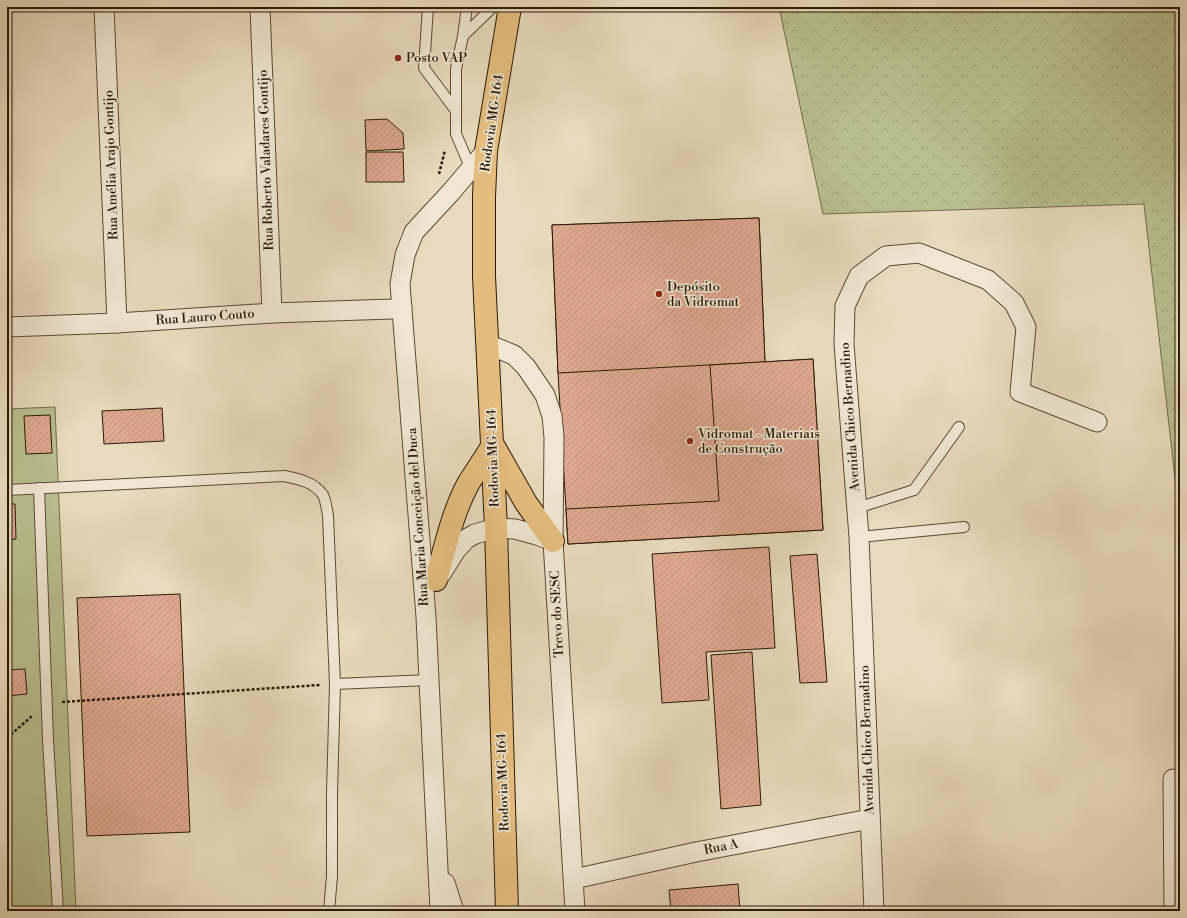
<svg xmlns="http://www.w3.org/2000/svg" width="1187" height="918" viewBox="0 0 1187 918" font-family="'Libre Bodoni',serif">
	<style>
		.forest { fill: url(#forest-crowns); stroke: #716c4c }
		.park { fill: #b8bf8f; stroke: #716c4c }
		.building { fill: url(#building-hatch); stroke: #2a1908 }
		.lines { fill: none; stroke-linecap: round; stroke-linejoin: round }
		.service-casing { stroke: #5a4935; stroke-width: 12 }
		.minor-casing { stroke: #5a4935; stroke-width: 21 }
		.primary-casing { stroke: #2a1908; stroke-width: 24 }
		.path { stroke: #2a1908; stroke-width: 2.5; stroke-dasharray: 3 2; stroke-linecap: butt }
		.service { stroke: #f0e7d3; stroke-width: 10 }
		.minor { stroke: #f0e7d3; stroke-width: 19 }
		.primary { stroke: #e4bd7e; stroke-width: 22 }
		.poi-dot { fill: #8f2418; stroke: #f0e7d3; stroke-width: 1.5 }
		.labels { text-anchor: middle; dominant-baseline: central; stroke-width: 3; stroke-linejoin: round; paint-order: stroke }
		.poi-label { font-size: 13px; fill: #2a1908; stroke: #f0e7d3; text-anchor: start }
		.street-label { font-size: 13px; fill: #2a1908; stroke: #f0e7d3 }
	</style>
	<defs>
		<pattern id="forest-crowns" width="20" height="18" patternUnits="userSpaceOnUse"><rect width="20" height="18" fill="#b8bf8f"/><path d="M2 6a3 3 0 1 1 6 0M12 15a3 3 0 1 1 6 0" fill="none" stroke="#9ea47a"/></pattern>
		<pattern id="building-hatch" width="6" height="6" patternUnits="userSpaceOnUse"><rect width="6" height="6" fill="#e0a991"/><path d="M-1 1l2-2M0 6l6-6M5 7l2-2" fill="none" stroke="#c0917c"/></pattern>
	</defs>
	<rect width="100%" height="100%" fill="#e8dabc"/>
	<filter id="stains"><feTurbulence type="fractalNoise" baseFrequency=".005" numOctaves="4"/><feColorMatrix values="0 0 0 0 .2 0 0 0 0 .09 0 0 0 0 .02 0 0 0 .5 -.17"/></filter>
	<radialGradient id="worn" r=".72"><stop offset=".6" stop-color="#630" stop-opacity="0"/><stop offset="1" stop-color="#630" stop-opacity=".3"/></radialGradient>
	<!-- forest -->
	<path class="forest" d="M779 7H1180V499L1177 496 1144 204 823 214Z"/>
	<!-- park -->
	<path class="park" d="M55 407 76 911H7V409Z"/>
	<!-- building -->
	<g class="building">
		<rect x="352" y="7" width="23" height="2"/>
		<path d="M387 119 403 133 404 149 366 151 365 120Z"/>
		<path d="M366 152H403L404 182H366Z"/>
		<path d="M759 218 765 362 813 359 823 530 568 544 558 373 552 225Z"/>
		<path d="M759 218 765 362 558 373 552 225Z"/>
		<path d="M813 359 823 530 568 544 566 509 719 501 710 365Z"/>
		<path d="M162 408 164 441 104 444 102 411Z"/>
		<path d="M50 415 52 453 26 454 24 416Z"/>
		<path d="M7 504H15L16 539 7 540Z"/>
		<path d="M769 547 775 648 706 652 709 700 662 703 652 554Z"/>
		<path d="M817 554 827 682 800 683 790 556Z"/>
		<path d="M180 594 190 832 87 836 77 598Z"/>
		<path d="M752 652 761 805 721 809 711 655Z"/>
		<path d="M25 669 27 694 7 696V670Z"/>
		<path d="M738 884 740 911H671L669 890Z"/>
	</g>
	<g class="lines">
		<!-- service casing -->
		<g class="service-casing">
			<g id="service">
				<path d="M428 7 424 68 456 111"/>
				<path d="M463 36 467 7"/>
				<path d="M471 169 456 134V69L463 36 493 7"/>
				<path d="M39 488 48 740 58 911"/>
				<path d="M7 490 284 476C299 479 314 482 323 495 326 501 327 510 328 516L335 684 332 793V876L329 911"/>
				<path d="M857 508 914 490 959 427"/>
				<path d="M859 537 964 527"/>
				<path d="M335 684 429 680"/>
			</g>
		</g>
		<!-- minor casing -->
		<g class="minor-casing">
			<g id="minor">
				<path d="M104 7 117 323"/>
				<path d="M260 7 272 313"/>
				<path d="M7 327 117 323 272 313 392 309 402 307"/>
				<path d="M487 344 514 355 526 367 545 395 552 416 554 437 553 541"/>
				<path d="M441 574 456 550 466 539 475 534 496 528 515 529 537 535 553 541 575 911"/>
				<path d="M1173 779 1174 911"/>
				<path d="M574 879 696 852 870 819"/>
				<path d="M445 883 454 911"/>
				<path d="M440 911 426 617 400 284 405 255 414 232 451 192 486 151"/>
				<path d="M874 911 859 537 844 344 845 306 859 276 886 256 919 253 988 280 1014 303 1026 327 1020 392 1097 422"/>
			</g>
		</g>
		<!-- primary casing -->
		<g class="primary-casing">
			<g id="primary">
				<path d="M436 580C445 548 452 514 468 484 476 471 485 458 493 445L526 503 553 541"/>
				<path d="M507 911 496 528 484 276V197L486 151 510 7"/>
			</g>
		</g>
		<!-- path -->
		<g class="path">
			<path d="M439 174 445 150"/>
			<path d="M62 702 320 685"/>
			<path d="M7 738 32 716"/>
		</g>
		<!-- service -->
		<use href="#service" class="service"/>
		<!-- minor -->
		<use href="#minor" class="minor"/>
		<!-- primary -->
		<use href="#primary" class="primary"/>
	</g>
	<!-- markers -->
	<g class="poi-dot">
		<circle cx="398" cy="58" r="4"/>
		<circle cx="659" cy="294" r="4"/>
		<circle cx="690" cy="441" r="4"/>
	</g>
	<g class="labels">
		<!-- poi labels -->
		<g class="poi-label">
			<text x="406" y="58">Posto VAP</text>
			<text x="667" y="287">Depósito<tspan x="667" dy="15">da Vidromat</tspan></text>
			<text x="698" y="434">Vidromat - Materiais<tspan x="698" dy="15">de Construção</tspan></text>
		</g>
		<!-- street labels -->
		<g class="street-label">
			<text transform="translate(492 123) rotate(-82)">Rodovia MG-164</text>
			<text transform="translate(266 160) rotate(-92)">Rua Roberto Valadares Gontijo</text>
			<text transform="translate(111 165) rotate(-92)">Rua Amélia Arajo Gontijo</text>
			<text transform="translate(205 317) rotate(-4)">Rua Lauro Couto</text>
			<text transform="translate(850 417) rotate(-94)">Avenida Chico Bernadino</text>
			<text transform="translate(493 458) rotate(-92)">Rodovia MG-164</text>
			<text transform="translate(418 517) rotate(-94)">Rua Maria Conceição del Duca</text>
			<text transform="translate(557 614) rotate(-93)">Trevo do SESC</text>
			<text transform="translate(867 740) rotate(-92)">Avenida Chico Bernadino</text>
			<text transform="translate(503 782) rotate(-92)">Rodovia MG-164</text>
			<text transform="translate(721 847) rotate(-11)">Rua A</text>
		</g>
	</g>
	<!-- margin -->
	<rect width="1187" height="918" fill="none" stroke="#e8dabc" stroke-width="24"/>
	<rect x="8" y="8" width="1171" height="902" fill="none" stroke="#2a1908" stroke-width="2"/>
	<rect x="12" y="12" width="1163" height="894" fill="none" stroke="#2a1908"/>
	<rect width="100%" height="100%" filter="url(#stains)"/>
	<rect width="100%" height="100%" fill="url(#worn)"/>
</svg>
